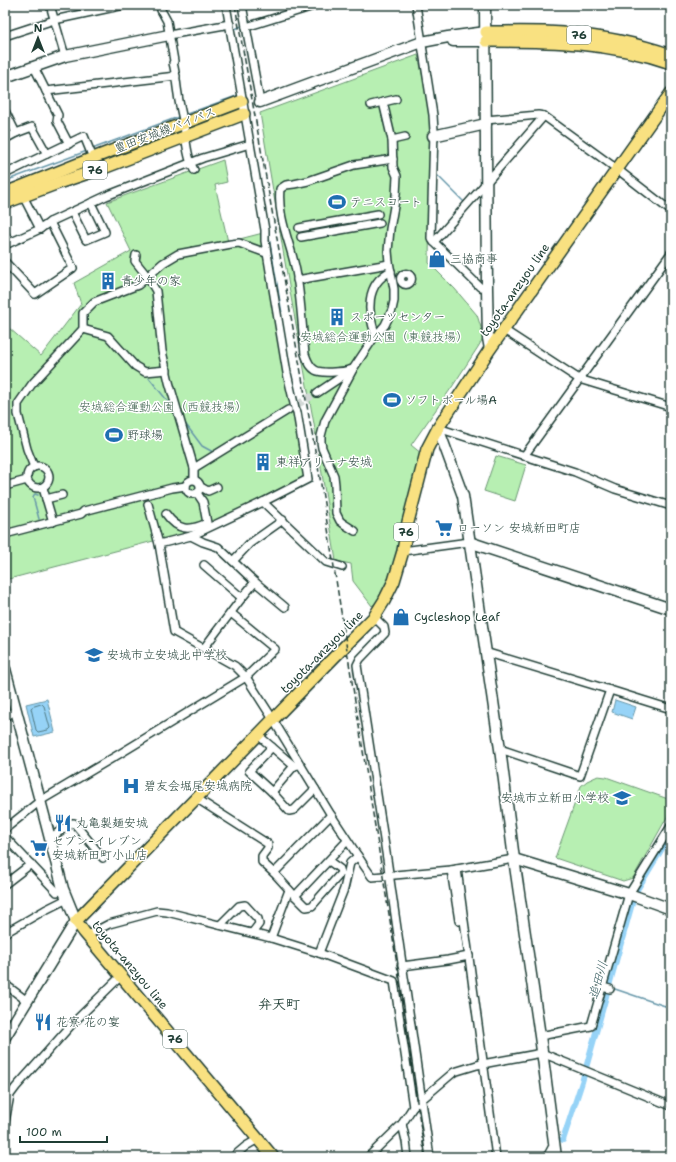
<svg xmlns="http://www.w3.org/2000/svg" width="676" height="1162" viewBox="0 0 676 1162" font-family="'Shantell Sans','Klee One',sans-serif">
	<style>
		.green { fill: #b7efb2; stroke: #6b9673 }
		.water { fill: #96d3f7; stroke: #6697a9 }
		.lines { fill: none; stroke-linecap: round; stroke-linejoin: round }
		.shore { stroke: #4f7982; stroke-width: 1 }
		.stream { stroke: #6697a9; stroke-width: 1.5 }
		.canal { stroke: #96d3f7; stroke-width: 6 }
		.street-tunnel { stroke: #d2d8d6; stroke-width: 7; stroke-dasharray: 7 3.5; stroke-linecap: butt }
		.street-casing { stroke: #1f3d34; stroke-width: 10 }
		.secondary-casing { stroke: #1f3d34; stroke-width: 13 }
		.primary-casing { stroke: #1f3d34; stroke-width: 14 }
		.street { stroke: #fff; stroke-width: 7 }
		.secondary { stroke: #fff; stroke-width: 10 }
		.primary { stroke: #f9e181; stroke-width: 11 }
		.rail { stroke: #1f3d34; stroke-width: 1.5; stroke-dasharray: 6 3; stroke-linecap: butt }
		.labels { text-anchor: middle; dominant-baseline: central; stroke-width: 3; stroke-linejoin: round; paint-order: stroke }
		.shield { fill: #fff; stroke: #627771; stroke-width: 1 }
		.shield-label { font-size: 11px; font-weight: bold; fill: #1f3d34 }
		.street-label { font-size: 12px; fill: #1f3d34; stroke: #fff }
		.poi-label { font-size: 12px; fill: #1f3d34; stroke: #fff; text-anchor: start }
		.park-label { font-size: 12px; fill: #3d614d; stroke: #fff }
		.water-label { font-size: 13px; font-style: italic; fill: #3d6265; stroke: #fff }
		.quarter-label { font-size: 14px; font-weight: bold; fill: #1f3d34; stroke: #fff }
	</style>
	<rect width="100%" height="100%" fill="#fff"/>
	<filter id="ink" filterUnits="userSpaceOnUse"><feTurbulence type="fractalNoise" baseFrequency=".025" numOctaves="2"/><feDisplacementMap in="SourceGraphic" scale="8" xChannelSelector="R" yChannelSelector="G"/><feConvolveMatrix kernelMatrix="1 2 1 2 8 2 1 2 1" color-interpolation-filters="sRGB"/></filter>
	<g filter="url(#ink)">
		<!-- green -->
		<g class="green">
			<path d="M418 55 431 114 429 263 455 289 477 315 484 337 478 347 452 387 411 445 422 454 413 480 393 567C389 580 384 597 372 606L353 581 351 564 336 561 314 424 289 286 260 113Z"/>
			<path d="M223 160 227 182 215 185 228 242 263 233 293 409 306 478 191 534 163 540 161 539 5 580V404L7 401 5 399V332L9 328 41 356 81 304 74 283 131 251 107 202Z"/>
			<path d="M496 456 526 465 515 501 484 491Z"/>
			<path d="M598 776 606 777 671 800V810L633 878 623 881 555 858 581 786 587 781Z"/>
		</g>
		<!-- water -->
		<g class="water">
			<path d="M269 236 282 312 280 313 266 237Z"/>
			<path d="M47 699 55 732 34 737 26 704Z"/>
			<path d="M615 700 636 707 632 719 612 712Z"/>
		</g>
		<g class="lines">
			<!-- shore -->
			<path class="shore" d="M42 704 44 706 50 728 48 730 38 732 36 730 31 708 32 707Z"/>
			<!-- stream -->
			<g class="stream">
				<path d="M233 30 244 25"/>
				<path d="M184 115 239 95"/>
				<path d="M92 149 181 116"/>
				<path d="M436 174 466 204"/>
				<path d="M5 181 87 151"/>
				<path d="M439 241 465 267"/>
				<path d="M149 378 174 409"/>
				<path d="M184 422 202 446 213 452 237 438"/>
				<path d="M38 495 35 494 34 495 33 497 39 519"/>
				<path d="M612 988 671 1008"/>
			</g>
			<!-- canal -->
			<path class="canal" d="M563 1140 582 1082 635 893 671 834"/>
			<!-- street-tunnel -->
			<path class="street-tunnel" d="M288 410 317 393"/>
			<!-- street casing -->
			<g class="street-casing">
				<g id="street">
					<path d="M50 5 65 56"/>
					<path d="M161 5V10L167 21 174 61 173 63C176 73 176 83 178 94 179 104 182 114 184 125 186 140 187 157 194 170"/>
					<path d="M242 5 260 102"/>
					<path d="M416 5 422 42"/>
					<path d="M246 27 317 5"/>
					<path d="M169 35 230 24"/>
					<path d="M5 36 54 20 124 5"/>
					<path d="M422 45 433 115 434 131 431 238 434 242 480 287 487 289"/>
					<path d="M34 67 58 115 57 121 69 144"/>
					<path d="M46 91 176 76"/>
					<path d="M383 102 392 140 405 137"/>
					<path d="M371 105 396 99"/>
					<path d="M5 111 16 133 5 139"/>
					<path d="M486 120 538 115 544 116 617 169 671 211"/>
					<path d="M16 133 32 127 47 154"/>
					<path d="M5 174 84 136 93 158"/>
					<path d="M23 196 40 229"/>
					<path d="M72 212 86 240 105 232 91 203"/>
					<path d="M299 228 378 214"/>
					<path d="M5 234 9 243"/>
					<path d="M301 237 380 223"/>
					<path d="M434 242 486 183 544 116"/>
					<path d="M5 245 40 229 50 222 106 196 203 158 250 144"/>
					<path d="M136 255 135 261 147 276 156 291 162 351 169 382 194 468V479"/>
					<path d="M5 262 35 294 73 268 50 222"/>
					<circle cx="406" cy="279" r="5.5"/>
					<path d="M297 280 389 264"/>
					<path d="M83 329 108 336 135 366 145 372 167 370"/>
					<path d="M504 330 579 379 671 407"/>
					<path d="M376 336C367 312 365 284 391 271"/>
					<path d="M353 369C347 371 341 372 334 372 317 373 311 372 305 354 302 327 301 297 296 271 291 244 277 218 280 189L286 185 294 184 308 181 354 165 393 159"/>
					<path d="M352 371 325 421 321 436V442L322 448 334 476 335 485 336 513 340 521 344 524 355 531"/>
					<path d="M317 393 353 369 373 339 385 325 392 310 394 301V289L389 262 388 251 390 229 396 195 397 176 393 167 392 140"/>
					<path d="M438 428 575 472 615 489 671 506"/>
					<path d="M524 456 671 253"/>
					<circle cx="38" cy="477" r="11"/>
					<path d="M34 467 27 449 18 414V404L32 384 83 329V313L94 302 138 285 163 263 178 254 231 244 239 243 266 253"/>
					<path d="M194 468 288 410"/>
					<circle cx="193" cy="487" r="7"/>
					<path d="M5 486 27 480"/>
					<path d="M201 487 208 491 217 487"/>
					<path d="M43 488 53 522"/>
					<path d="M46 499 62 495"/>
					<path d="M263 502 326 562 342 567"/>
					<path d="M148 504 159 544 173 626 174 632 235 666 246 677 269 713 331 815 365 867 372 877 451 870 514 859"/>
					<path d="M166 514C178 531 189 531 207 523L203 502 197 493"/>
					<path d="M5 534 81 514 84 511 172 488 186 486"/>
					<path d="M191 536 203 542 218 547 255 582 241 599 204 648"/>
					<path d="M159 544 191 536 263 502 308 479 297 412 295 408 287 373 265 241V230L226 5"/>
					<path d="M403 551 469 542"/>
					<path d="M233 561 249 544 283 520"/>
					<path d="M204 565 242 598"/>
					<path d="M255 582 285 607"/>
					<path d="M374 617 384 627 385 633 360 659 357 665 387 859 430 1157"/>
					<path d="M485 652 610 690"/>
					<path d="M5 717 16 710"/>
					<path d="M258 735 294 766 298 765"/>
					<path d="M272 747 249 771 272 792 294 766"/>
					<path d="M500 749 580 776 610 690 671 709"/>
					<path d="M272 792 289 811 294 810 315 789"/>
					<path d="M196 798 268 844V848L262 856V862L274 873"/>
					<path d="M331 815 274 873 295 896 347 841"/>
					<path d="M5 829 40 801 62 788 121 753 246 677 275 649 231 613"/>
					<path d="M5 837 57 892 63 889"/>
					<path d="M50 838 72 823H74L103 858"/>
					<path d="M457 869 496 1157"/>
					<path d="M451 870 459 921"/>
					<path d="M5 884 31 864"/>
					<path d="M295 896 306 907 312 906 341 873 340 869 329 861"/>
					<path d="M220 925 239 906 245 905 258 919 259 924 252 933"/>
					<path d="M5 933 45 910 67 899"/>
					<path d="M88 935 109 924 157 911 167 912 271 938 319 953 394 981 413 1107"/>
					<path d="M271 938 289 890"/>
					<path d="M319 953 344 889 350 863 358 856"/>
					<path d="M402 966 448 960 469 956"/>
					<path d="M5 985H6L27 1001"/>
					<path d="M602 987 610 989"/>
					<path d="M540 1036 591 1026 629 894 671 826"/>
					<path d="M5 1122 10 1095 16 1087 74 1022 121 976"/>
					<path d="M402 1124 406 1141 408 1157"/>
					<path d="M233 1157 246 1146 258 1139"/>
					<path d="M368 1157 402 1124 413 1107 454 1072 477 1065 542 1053 671 1106"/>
					<path d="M547 1157 554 1144"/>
				</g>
			</g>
			<!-- secondary casing -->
			<g class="secondary-casing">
				<g id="secondary">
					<path d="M485 5 487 289 488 338 490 349"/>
					<path d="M453 41H486"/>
					<path d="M5 77 65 56 169 35"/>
					<path d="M260 102 422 42 448 37 486 32"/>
					<path d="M433 136 486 124"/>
					<path d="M438 428 463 496 500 749 514 859 540 1036 556 1157"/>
					<path d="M469 542 671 609"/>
					<path d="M5 669 46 823 63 889 76 921 5 1037"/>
					<path d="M514 859 629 894 671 909"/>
				</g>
			</g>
			<!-- primary casing -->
			<g class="primary-casing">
				<g id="primary">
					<path d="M486 32C511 32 537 31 563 33 600 36 636 43 671 55"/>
					<path d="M486 41C550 41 609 42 671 63"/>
					<path d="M5 193 93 158 242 101"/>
					<path d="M5 203 61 182 106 167 244 114"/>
					<path d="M273 1157 84 932 76 921 346 645 374 617 384 601 394 581 403 551 408 522 427 449 438 428 490 349 671 93"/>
				</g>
			</g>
			<!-- street -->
			<use href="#street" class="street"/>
			<!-- secondary -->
			<use href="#secondary" class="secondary"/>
			<!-- primary -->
			<use href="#primary" class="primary"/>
			<!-- rail -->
			<path class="rail" d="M235 5 320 478 356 707 399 977 425 1157"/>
		</g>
	</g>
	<!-- icons -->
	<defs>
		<g id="stadium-bare" transform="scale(1.38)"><path d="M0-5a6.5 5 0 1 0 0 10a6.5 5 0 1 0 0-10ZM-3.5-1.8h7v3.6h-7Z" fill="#1f6fb2" stroke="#fff" stroke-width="2.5" paint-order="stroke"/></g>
		<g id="shop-bare" transform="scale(1.38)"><path d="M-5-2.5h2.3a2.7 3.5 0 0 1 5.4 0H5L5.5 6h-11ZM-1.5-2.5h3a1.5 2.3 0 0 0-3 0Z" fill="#1f6fb2" stroke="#fff" stroke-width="2.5" paint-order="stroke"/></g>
		<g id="building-bare" transform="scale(1.38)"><path d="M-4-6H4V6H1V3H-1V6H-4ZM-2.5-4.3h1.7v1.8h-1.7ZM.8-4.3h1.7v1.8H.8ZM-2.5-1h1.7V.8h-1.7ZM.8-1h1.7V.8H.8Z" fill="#1f6fb2" stroke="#fff" stroke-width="2.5" paint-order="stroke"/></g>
		<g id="supermarket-bare" transform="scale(1.38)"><path d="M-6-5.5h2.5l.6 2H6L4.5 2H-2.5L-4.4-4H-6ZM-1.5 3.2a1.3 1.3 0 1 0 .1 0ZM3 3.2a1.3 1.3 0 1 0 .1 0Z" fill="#1f6fb2" stroke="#fff" stroke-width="2.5" paint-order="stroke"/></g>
		<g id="school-bare" transform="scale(1.38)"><path d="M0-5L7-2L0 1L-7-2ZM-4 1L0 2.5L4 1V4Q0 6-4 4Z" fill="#1f6fb2" stroke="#fff" stroke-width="2.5" paint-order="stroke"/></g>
		<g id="hospital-bare" transform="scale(1.38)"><path d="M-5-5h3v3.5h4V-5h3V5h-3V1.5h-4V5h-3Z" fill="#1f6fb2" stroke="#fff" stroke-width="2.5" paint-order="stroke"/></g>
		<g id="restaurant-bare" transform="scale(1.38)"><path d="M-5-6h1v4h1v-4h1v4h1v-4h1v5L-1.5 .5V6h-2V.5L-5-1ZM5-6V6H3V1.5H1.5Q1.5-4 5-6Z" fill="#1f6fb2" stroke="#fff" stroke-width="2.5" paint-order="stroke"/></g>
	</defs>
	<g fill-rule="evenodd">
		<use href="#stadium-bare" x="337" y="202"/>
		<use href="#shop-bare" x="437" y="259"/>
		<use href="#building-bare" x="108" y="281"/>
		<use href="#building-bare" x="337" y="317"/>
		<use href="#stadium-bare" x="392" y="400"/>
		<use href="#stadium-bare" x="114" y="435"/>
		<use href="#building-bare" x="263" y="462"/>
		<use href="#supermarket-bare" x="444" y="528"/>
		<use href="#shop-bare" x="401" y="617"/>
		<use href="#school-bare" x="94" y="655"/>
		<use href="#hospital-bare" x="131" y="786"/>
		<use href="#school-bare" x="622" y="798"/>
		<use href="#restaurant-bare" x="63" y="823"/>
		<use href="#supermarket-bare" x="39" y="848"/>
		<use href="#restaurant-bare" x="43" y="1022"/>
	</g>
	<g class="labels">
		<!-- shield labels -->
		<g class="shield">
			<rect x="567" y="26" width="24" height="18" rx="3"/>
			<rect x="83" y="161" width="24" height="18" rx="3"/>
			<rect x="394" y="523" width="24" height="18" rx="3"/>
			<rect x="163" y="1030" width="24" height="18" rx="3"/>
		</g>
		<g class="shield-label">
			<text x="579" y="35">76</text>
			<text x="95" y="170">76</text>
			<text x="406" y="532">76</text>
			<text x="175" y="1039">76</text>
		</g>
		<!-- street labels -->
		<g class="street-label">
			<text transform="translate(165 130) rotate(-21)">豊田安城線バイパス</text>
			<text transform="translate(515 290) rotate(-55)">toyota-anzyou line</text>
			<text transform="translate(322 652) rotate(-45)">toyota-anzyou line</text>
			<text transform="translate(130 965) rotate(50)">toyota-anzyou line</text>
		</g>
		<!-- poi labels -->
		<g class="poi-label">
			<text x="350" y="202">テニスコート</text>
			<text x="450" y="259">三協商事</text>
			<text x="121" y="281">青少年の家</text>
			<text x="350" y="317">スポーツセンター</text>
			<text x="405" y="400">ソフトボール場A</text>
			<text x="127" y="435">野球場</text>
			<text x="276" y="462">東祥アリーナ安城</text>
			<text x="457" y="528">ローソン 安城新田町店</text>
			<text x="414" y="617">Cycleshop Leaf</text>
			<text x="107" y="655">安城市立安城北中学校</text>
			<text x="144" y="786">碧友会堀尾安城病院</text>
			<text x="609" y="798" text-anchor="end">安城市立新田小学校</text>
			<text x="76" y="823">丸亀製麺安城</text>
			<text x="52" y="841">セブン-イレブン<tspan x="52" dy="14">安城新田町小山店</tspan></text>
			<text x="56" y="1022">花寮 花の宴</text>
		</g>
		<!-- park labels -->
		<g class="park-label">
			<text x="384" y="337">安城総合運動公園（東競技場）</text>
			<text x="163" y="407">安城総合運動公園（西競技場）</text>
		</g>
		<!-- water labels -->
		<g class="water-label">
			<text transform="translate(598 980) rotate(-74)">追田川</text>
		</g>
		<!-- quarter labels -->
		<g class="quarter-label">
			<text x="279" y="1004">弁天町</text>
		</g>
	</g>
	<!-- margin -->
	<rect width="676" height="1162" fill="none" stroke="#fff" stroke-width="20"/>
	<rect x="10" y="10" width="656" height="1142" fill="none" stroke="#1f3d34" stroke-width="1.5" filter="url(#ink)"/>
	<!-- north arrow -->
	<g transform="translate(38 38)" stroke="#ffffff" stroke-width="3" paint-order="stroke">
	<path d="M0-3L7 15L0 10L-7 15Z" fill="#1f3d34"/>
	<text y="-6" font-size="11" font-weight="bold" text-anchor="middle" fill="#1f3d34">N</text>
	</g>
	<!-- scale -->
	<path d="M20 1136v6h87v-6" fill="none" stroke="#1f3d34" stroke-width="2"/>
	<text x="26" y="1136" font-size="12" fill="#1f3d34" stroke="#ffffff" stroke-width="3" paint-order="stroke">100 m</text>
</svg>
